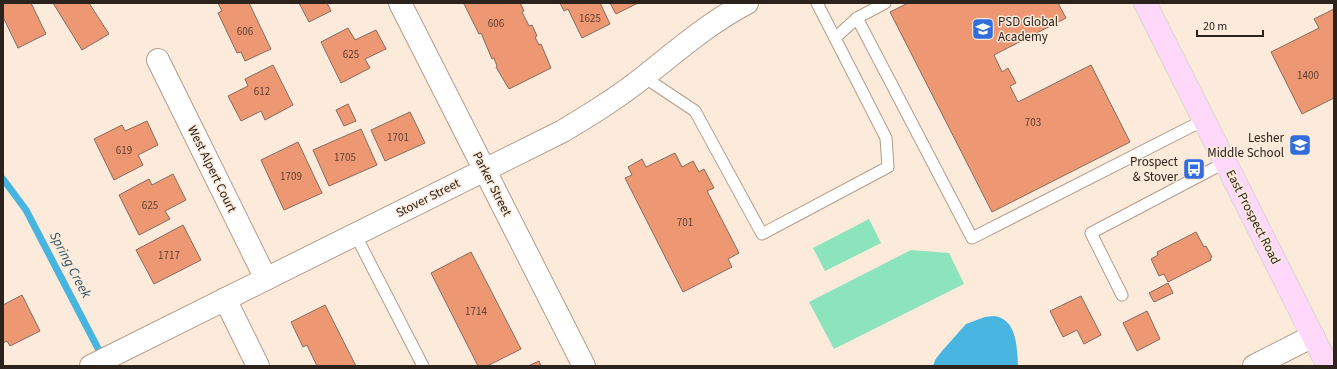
<svg xmlns="http://www.w3.org/2000/svg" width="1337" height="369" viewBox="0 0 1337 369" font-family="'Source Sans 3',sans-serif">
	<style>
		.green { fill: #8ce4bc }
		.water { fill: #47b5df }
		.lines { fill: none; stroke-linecap: round; stroke-linejoin: round }
		.stream { stroke: #47b5df; stroke-width: 7 }
		.building { fill: #ee9873; stroke: #846c61 }
		.service-casing { stroke: #b29d8c; stroke-width: 13 }
		.minor-casing { stroke: #b29d8c; stroke-width: 24 }
		.primary-casing { stroke: #d9d7d6; stroke-width: 24 }
		.service { stroke: #fff; stroke-width: 11 }
		.minor { stroke: #fff; stroke-width: 22 }
		.primary { stroke: #fed8f9; stroke-width: 22 }
		.labels { text-anchor: middle; dominant-baseline: central; stroke-width: 3; stroke-linejoin: round; paint-order: stroke }
		.number-label { font-size: 11px; fill: #5c4032 }
		.poi-label { font-size: 13px; fill: #2b231c; stroke: #fceadb; text-anchor: end }
		.street-label { font-size: 13px; fill: #2b231c; stroke: #fceadb }
		.water-label { font-size: 14px; font-style: italic; fill: #295669; stroke: #fceadb }
	</style>
	<rect width="100%" height="100%" fill="#fceadb"/>
	<!-- green -->
	<g class="green">
		<path d="M869 219 881 243 825 271 813 248Z"/>
		<path d="M911 250 949 253 964 284 834 349 809 302Z"/>
	</g>
	<!-- water -->
	<path class="water" d="M994 316C1017 319 1017 347 1018 366H933L935 360 942 351 966 324 985 317Z"/>
	<g class="lines">
		<!-- stream -->
		<path class="stream" d="M3 179 26 210 103 358"/>
	</g>
	<!-- building -->
	<g class="building">
		<path d="M5 3H31L46 34 18 48 3 17V4Z"/>
		<path d="M53 3H89L109 34 82 50Z"/>
		<path d="M218 3H249L271 49 245 61 241 52 237 53 218 13 222 11Z"/>
		<path d="M299 3H327L331 11 309 22Z"/>
		<path d="M465 3H520L524 11 522 12 529 26 532 25 537 36 535 37 539 45 541 44 551 68 509 89 496 67 497 66 494 58 492 59 481 33 479 34 464 4Z"/>
		<path d="M560 3H600L610 24 582 38 568 9 564 11Z"/>
		<path d="M610 3H638L616 14Z"/>
		<path d="M908 3H1058L1066 18 994 55 1002 72 1008 68 1016 83 1010 86 1018 102 1091 65 1130 142 992 212 890 12Z"/>
		<path d="M1334 9V98L1302 114 1271 52 1319 28 1314 19Z"/>
		<path d="M348 28 355 40 376 30 386 49 365 59 370 68 341 83 321 42Z"/>
		<path d="M273 65 293 105 265 120 261 111 241 121 228 96 248 86 245 79Z"/>
		<path d="M348 104 356 121 344 126 336 110Z"/>
		<path d="M410 112 425 143 385 161 371 130Z"/>
		<path d="M147 121 158 145 138 155 143 165 114 180 94 139 122 125 125 131Z"/>
		<path d="M361 129 377 165 329 186 313 150Z"/>
		<path d="M298 142 322 193 284 210 261 160Z"/>
		<path d="M675 153 682 167 693 161 699 172 704 169 714 188 707 191 739 253 728 259 732 267 683 292 625 178 632 175 628 167 642 159 646 167Z"/>
		<path d="M173 174 186 200 165 211 170 219 139 235 119 195 149 179 152 185Z"/>
		<path d="M183 225 201 260 154 284 136 250Z"/>
		<path d="M1196 232 1204 247 1206 246 1212 257 1210 258 1211 260 1168 282 1164 274 1159 276 1151 259 1158 255 1157 252Z"/>
		<path d="M471 252 521 349 487 366H478L431 273Z"/>
		<path d="M1168 283 1173 293 1154 302 1149 293Z"/>
		<path d="M22 295 40 331 10 346 7 341 3 343V305Z"/>
		<path d="M1081 296 1101 335 1084 344 1077 330 1063 337 1050 311Z"/>
		<path d="M325 305 356 366H317L307 345 303 347 291 322Z"/>
		<path d="M1147 311 1160 339 1137 351 1123 323Z"/>
		<path d="M539 361 541 366H528Z"/>
	</g>
	<g class="lines">
		<!-- service casing -->
		<g class="service-casing">
			<g id="service">
				<path d="M885 3 857 18 972 238 1204 120"/>
				<path d="M835 38 857 18"/>
				<path d="M644 77 695 111 762 234 888 167 886 138 817 3"/>
				<path d="M355 234 423 366"/>
				<path d="M1122 295 1091 233 1226 162"/>
			</g>
		</g>
		<!-- minor casing -->
		<g class="minor-casing">
			<g id="minor">
				<path d="M400 3 584 366"/>
				<path d="M158 60 266 279"/>
				<path d="M225 299 258 366"/>
				<path d="M91 366 563 131C591 114 619 97 645 76 678 50 710 22 747 3"/>
				<path d="M1254 366 1313 336"/>
			</g>
		</g>
		<!-- primary casing -->
		<g class="primary-casing">
			<path id="primary" d="M1145 3 1328 366"/>
		</g>
		<!-- service -->
		<use href="#service" class="service"/>
		<!-- minor -->
		<use href="#minor" class="minor"/>
		<!-- primary -->
		<use href="#primary" class="primary"/>
	</g>
	<!-- icons -->
	<defs>
		<g id="school-square" transform="scale(1.15)"><rect x="-9" y="-9" width="18" height="18" rx="4" fill="#336ddb" stroke="#fceadb"/><path d="M0-5L7-2L0 1L-7-2ZM-4 1L0 2.5L4 1V4Q0 6-4 4Z" fill="#fff"/></g>
		<g id="bus-square" transform="scale(1.15)"><rect x="-9" y="-9" width="18" height="18" rx="4" fill="#336ddb" stroke="#fceadb"/><path d="M-5-6H5V4H4V6H2V4H-2V6H-4V4H-5ZM-3.5-4V0h7V-4ZM-3.5 1.2v1.5H-2V1.2ZM2 1.2v1.5H3.5V1.2Z" fill="#fff"/></g>
	</defs>
	<g fill-rule="evenodd">
		<use href="#school-square" x="983" y="29"/>
		<use href="#school-square" x="1300" y="145"/>
		<use href="#bus-square" x="1194" y="169"/>
	</g>
	<g class="labels">
		<!-- number labels -->
		<g class="number-label">
			<text x="590" y="18">1625</text>
			<text x="496" y="23">606</text>
			<text x="245" y="31">606</text>
			<text x="351" y="54">625</text>
			<text x="1308" y="75">1400</text>
			<text x="262" y="91">612</text>
			<text x="1033" y="122">703</text>
			<text x="398" y="137">1701</text>
			<text x="124" y="150">619</text>
			<text x="345" y="157">1705</text>
			<text x="291" y="176">1709</text>
			<text x="150" y="205">625</text>
			<text x="685" y="222">701</text>
			<text x="169" y="255">1717</text>
			<text x="476" y="311">1714</text>
		</g>
		<!-- poi labels -->
		<g class="poi-label">
			<text x="998" y="22" text-anchor="start">PSD Global<tspan x="998" dy="15">Academy</tspan></text>
			<text x="1284" y="138">Lesher<tspan x="1284" dy="15">Middle School</tspan></text>
			<text x="1178" y="162">Prospect<tspan x="1178" dy="15">&amp; Stover</tspan></text>
		</g>
		<!-- street labels -->
		<g class="street-label">
			<text transform="translate(212 169) rotate(64)">West Alpert Court</text>
			<text transform="translate(492 184) rotate(63)">Parker Street</text>
			<text transform="translate(428 198) rotate(-27)">Stover Street</text>
			<text transform="translate(1253 217) rotate(63)">East Prospect Road</text>
		</g>
		<!-- water labels -->
		<g class="water-label">
			<text transform="translate(70 265) rotate(62)">Spring Creek</text>
		</g>
	</g>
	<!-- border -->
	<rect width="1337" height="369" fill="none" stroke="#2b231c" stroke-width="8"/>
	<!-- scale -->
	<path d="M1197 30v6h66v-6" fill="none" stroke="#2b231c" stroke-width="2"/>
	<text x="1203" y="30" font-size="12" fill="#2b231c" stroke="#fceadb" stroke-width="3" paint-order="stroke">20 m</text>
</svg>
